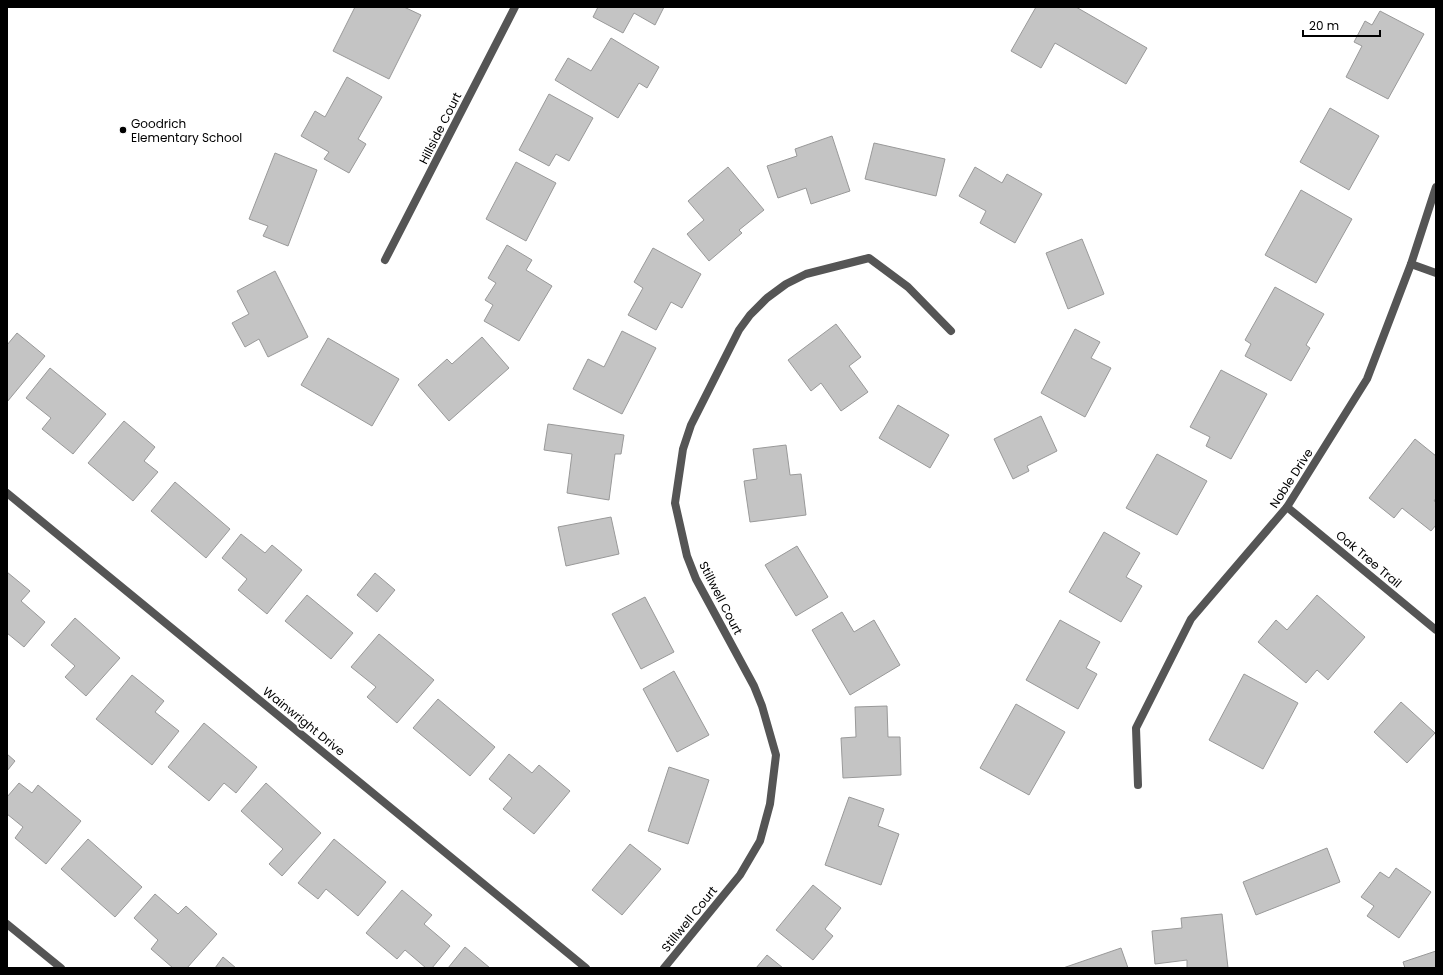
<svg xmlns="http://www.w3.org/2000/svg" width="1443" height="975" viewBox="0 0 1443 975" font-family="Poppins,sans-serif">
	<style>
		.building { fill: #c4c4c4; stroke: #999 }
		.lines { fill: none; stroke-linecap: round; stroke-linejoin: round }
		.street { stroke: #555; stroke-width: 8 }
		.poi-dot { fill: #000; stroke: #fff; stroke-width: 1.5 }
		.labels { text-anchor: middle; dominant-baseline: central; stroke-width: 4; stroke-linejoin: round; paint-order: stroke }
		.poi-label { font-size: 12px; fill: #000; stroke: #fff; text-anchor: start }
		.street-label { font-size: 12px; fill: #000; stroke: #fff }
	</style>
	<rect width="100%" height="100%" fill="#fff"/>
	<!-- building -->
	<g class="building">
		<path d="M355 7H404L421 15 389 79 333 51Z"/>
		<path d="M598 7H664L655 25 634 13 623 33 593 17Z"/>
		<path d="M1036 7H1076L1147 48 1126 84 1055 43 1041 68 1011 51Z"/>
		<path d="M1380 11 1424 34 1388 99 1346 77 1362 46 1354 42 1365 21 1372 25Z"/>
		<path d="M611 38 659 67 647 88 639 83 618 118 555 80 568 58 591 71Z"/>
		<path d="M347 77 382 97 358 139 366 144 349 173 324 159 329 152 301 136 315 111 325 117Z"/>
		<path d="M549 94 593 118 569 161 556 154 549 166 519 150Z"/>
		<path d="M1330 108 1379 136 1349 190 1300 162Z"/>
		<path d="M832 136 850 191 811 204 806 188 778 198 767 166 797 156 795 149Z"/>
		<path d="M874 143 945 159 936 196 865 179Z"/>
		<path d="M275 153 317 170 288 246 263 236 268 226 249 219Z"/>
		<path d="M516 162 556 183 526 241 486 219Z"/>
		<path d="M728 167 764 210 739 230 742 233 709 261 687 234 704 220 688 201Z"/>
		<path d="M975 167 1002 183 1007 174 1042 194 1015 243 980 223 986 211 959 196Z"/>
		<path d="M1301 190 1352 219 1316 283 1265 255Z"/>
		<path d="M1082 239 1104 294 1068 309 1046 253Z"/>
		<path d="M507 245 532 260 526 270 552 286 519 341 484 321 493 305 485 300 496 283 488 278Z"/>
		<path d="M653 248 701 274 682 308 671 302 656 330 628 315 643 288 634 282Z"/>
		<path d="M275 271 308 337 268 357 259 339 245 347 232 323 249 314 237 291Z"/>
		<path d="M1275 287 1324 314 1306 345 1310 348 1291 381 1245 356 1251 344 1245 340Z"/>
		<path d="M836 324 861 357 849 366 868 392 841 411 821 383 811 391 788 360Z"/>
		<path d="M1075 329 1100 342 1091 358 1111 368 1085 417 1041 393Z"/>
		<path d="M622 331 656 348 622 414 573 389 588 359 604 367Z"/>
		<path d="M17 333 45 356 7 402V345Z"/>
		<path d="M482 337 509 368 449 421 418 385 447 359 452 364Z"/>
		<path d="M328 338 399 379 372 426 301 385Z"/>
		<path d="M50 368 106 414 73 454 42 429 51 418 26 398Z"/>
		<path d="M1221 370 1267 394 1231 459 1206 446 1210 437 1190 427Z"/>
		<path d="M898 405 949 435 930 468 879 438Z"/>
		<path d="M1041 416 1057 451 1027 466 1029 471 1013 479 994 439Z"/>
		<path d="M124 421 155 447 144 461 158 472 133 501 88 463Z"/>
		<path d="M548 424 624 435 621 454H615L609 500 567 493 572 454 544 450Z"/>
		<path d="M1415 439 1436 456V498L1434 501 1436 502V525L1431 531 1402 508 1394 518 1369 498Z"/>
		<path d="M786 445 790 475 801 474 806 515 750 522 744 481 757 479 753 449Z"/>
		<path d="M1157 454 1207 481 1177 535 1126 508Z"/>
		<path d="M175 482 230 529 206 558 151 511Z"/>
		<path d="M611 517 619 554 566 566 558 527Z"/>
		<path d="M1104 532 1140 553 1126 577 1142 586 1121 622 1069 592Z"/>
		<path d="M241 534 265 553 272 545 302 570 267 614 238 590 247 579 222 558Z"/>
		<path d="M797 546 828 597 796 616 765 565Z"/>
		<path d="M7 572 30 591 21 601 45 622 24 647 7 633Z"/>
		<path d="M375 573 395 590 377 612 357 595Z"/>
		<path d="M307 595 353 633 331 659 285 621Z"/>
		<path d="M1317 595 1365 637 1328 680 1317 670 1306 683 1258 642 1276 620 1287 630Z"/>
		<path d="M645 597 674 652 641 669 612 614Z"/>
		<path d="M842 612 854 632 874 620 900 665 850 695 812 630Z"/>
		<path d="M75 618 120 658 86 696 65 677 75 666 51 645Z"/>
		<path d="M1060 620 1100 642 1086 668 1097 674 1078 709 1026 680Z"/>
		<path d="M379 634 434 680 397 723 367 697 376 687 351 667Z"/>
		<path d="M674 671 709 735 677 752 643 689Z"/>
		<path d="M1244 674 1298 703 1263 769 1209 740Z"/>
		<path d="M132 675 164 701 155 712 179 731 152 765 96 719Z"/>
		<path d="M438 699 495 747 470 776 413 728Z"/>
		<path d="M1401 702 1435 733 1407 763 1374 732Z"/>
		<path d="M1016 704 1065 732 1029 795 980 768Z"/>
		<path d="M887 706 888 737H900L901 775 843 778 841 738 856 737 855 707Z"/>
		<path d="M204 723 257 767 236 793 224 783 209 801 168 767Z"/>
		<path d="M7 754 15 761 7 771Z"/>
		<path d="M509 754 532 773 539 765 570 791 534 834 503 809 512 798 489 779Z"/>
		<path d="M669 767 709 780 688 844 648 831Z"/>
		<path d="M19 783 32 793 38 785 81 821 46 864 15 838 23 827 7 814V797Z"/>
		<path d="M266 783 321 833 282 876 269 864 283 849 241 811Z"/>
		<path d="M849 797 884 809 878 826 899 834 881 885 825 865Z"/>
		<path d="M88 839 142 887 115 917 61 869Z"/>
		<path d="M334 839 386 882 358 916 326 889 318 899 298 883Z"/>
		<path d="M630 844 661 869 622 915 592 890Z"/>
		<path d="M1327 848 1340 882 1256 915 1243 882Z"/>
		<path d="M1396 868 1431 892 1399 938 1367 916 1374 906 1361 897 1380 872 1389 878Z"/>
		<path d="M813 885 841 908 825 929 833 936 813 960 776 930Z"/>
		<path d="M402 890 432 915 424 924 450 946 432 968H426L405 950 397 959 366 933Z"/>
		<path d="M155 894 178 914 186 906 217 934 187 968H173L151 949 158 940 134 918Z"/>
		<path d="M1222 914 1228 968H1187V960L1155 964 1152 931 1182 928 1181 918Z"/>
		<path d="M465 947 490 968H448Z"/>
		<path d="M1121 948 1128 968H1063Z"/>
		<path d="M1436 951V968H1405L1403 962Z"/>
		<path d="M767 955 783 968H756Z"/>
		<path d="M223 957 236 968H215Z"/>
	</g>
	<g class="lines">
		<!-- street -->
		<g class="street">
			<path d="M385 260 515 7"/>
			<path d="M1411 264 1436 273"/>
			<path d="M7 493 586 968"/>
			<path d="M1287 507 1436 630"/>
			<path d="M1138 785 1136 728 1191 619 1287 507 1367 379 1411 264 1436 187"/>
			<path d="M7 924 61 968"/>
			<path d="M664 968 740 875 760 841 770 804 776 755 762 706 754 686 696 579 687 556 675 503 683 449 691 425 739 330 750 315 767 298 786 284 806 274 869 258 908 287 951 331"/>
		</g>
	</g>
	<!-- markers -->
	<circle class="poi-dot" cx="123" cy="130" r="4"/>
	<g class="labels">
		<!-- poi labels -->
		<g class="poi-label">
			<text x="131" y="123">Goodrich<tspan x="131" dy="14">Elementary School</tspan></text>
		</g>
		<!-- street labels -->
		<g class="street-label">
			<text transform="translate(440 128) rotate(-63)">Hillside Court</text>
			<text transform="translate(1291 478) rotate(-57)">Noble Drive</text>
			<text transform="translate(1369 559) rotate(40)">Oak Tree Trail</text>
			<text transform="translate(721 598) rotate(63)">Stillwell Court</text>
			<text transform="translate(304 721) rotate(39)">Wainwright Drive</text>
			<text transform="translate(689 919) rotate(-51)">Stillwell Court</text>
		</g>
	</g>
	<!-- border -->
	<rect width="1443" height="975" fill="none" stroke="#000000" stroke-width="16"/>
	<!-- scale -->
	<path d="M1303 30v6h77v-6" fill="none" stroke="#000000" stroke-width="2"/>
	<text x="1309" y="30" font-size="12" fill="#000000" stroke="#ffffff" stroke-width="3" paint-order="stroke">20 m</text>
</svg>
